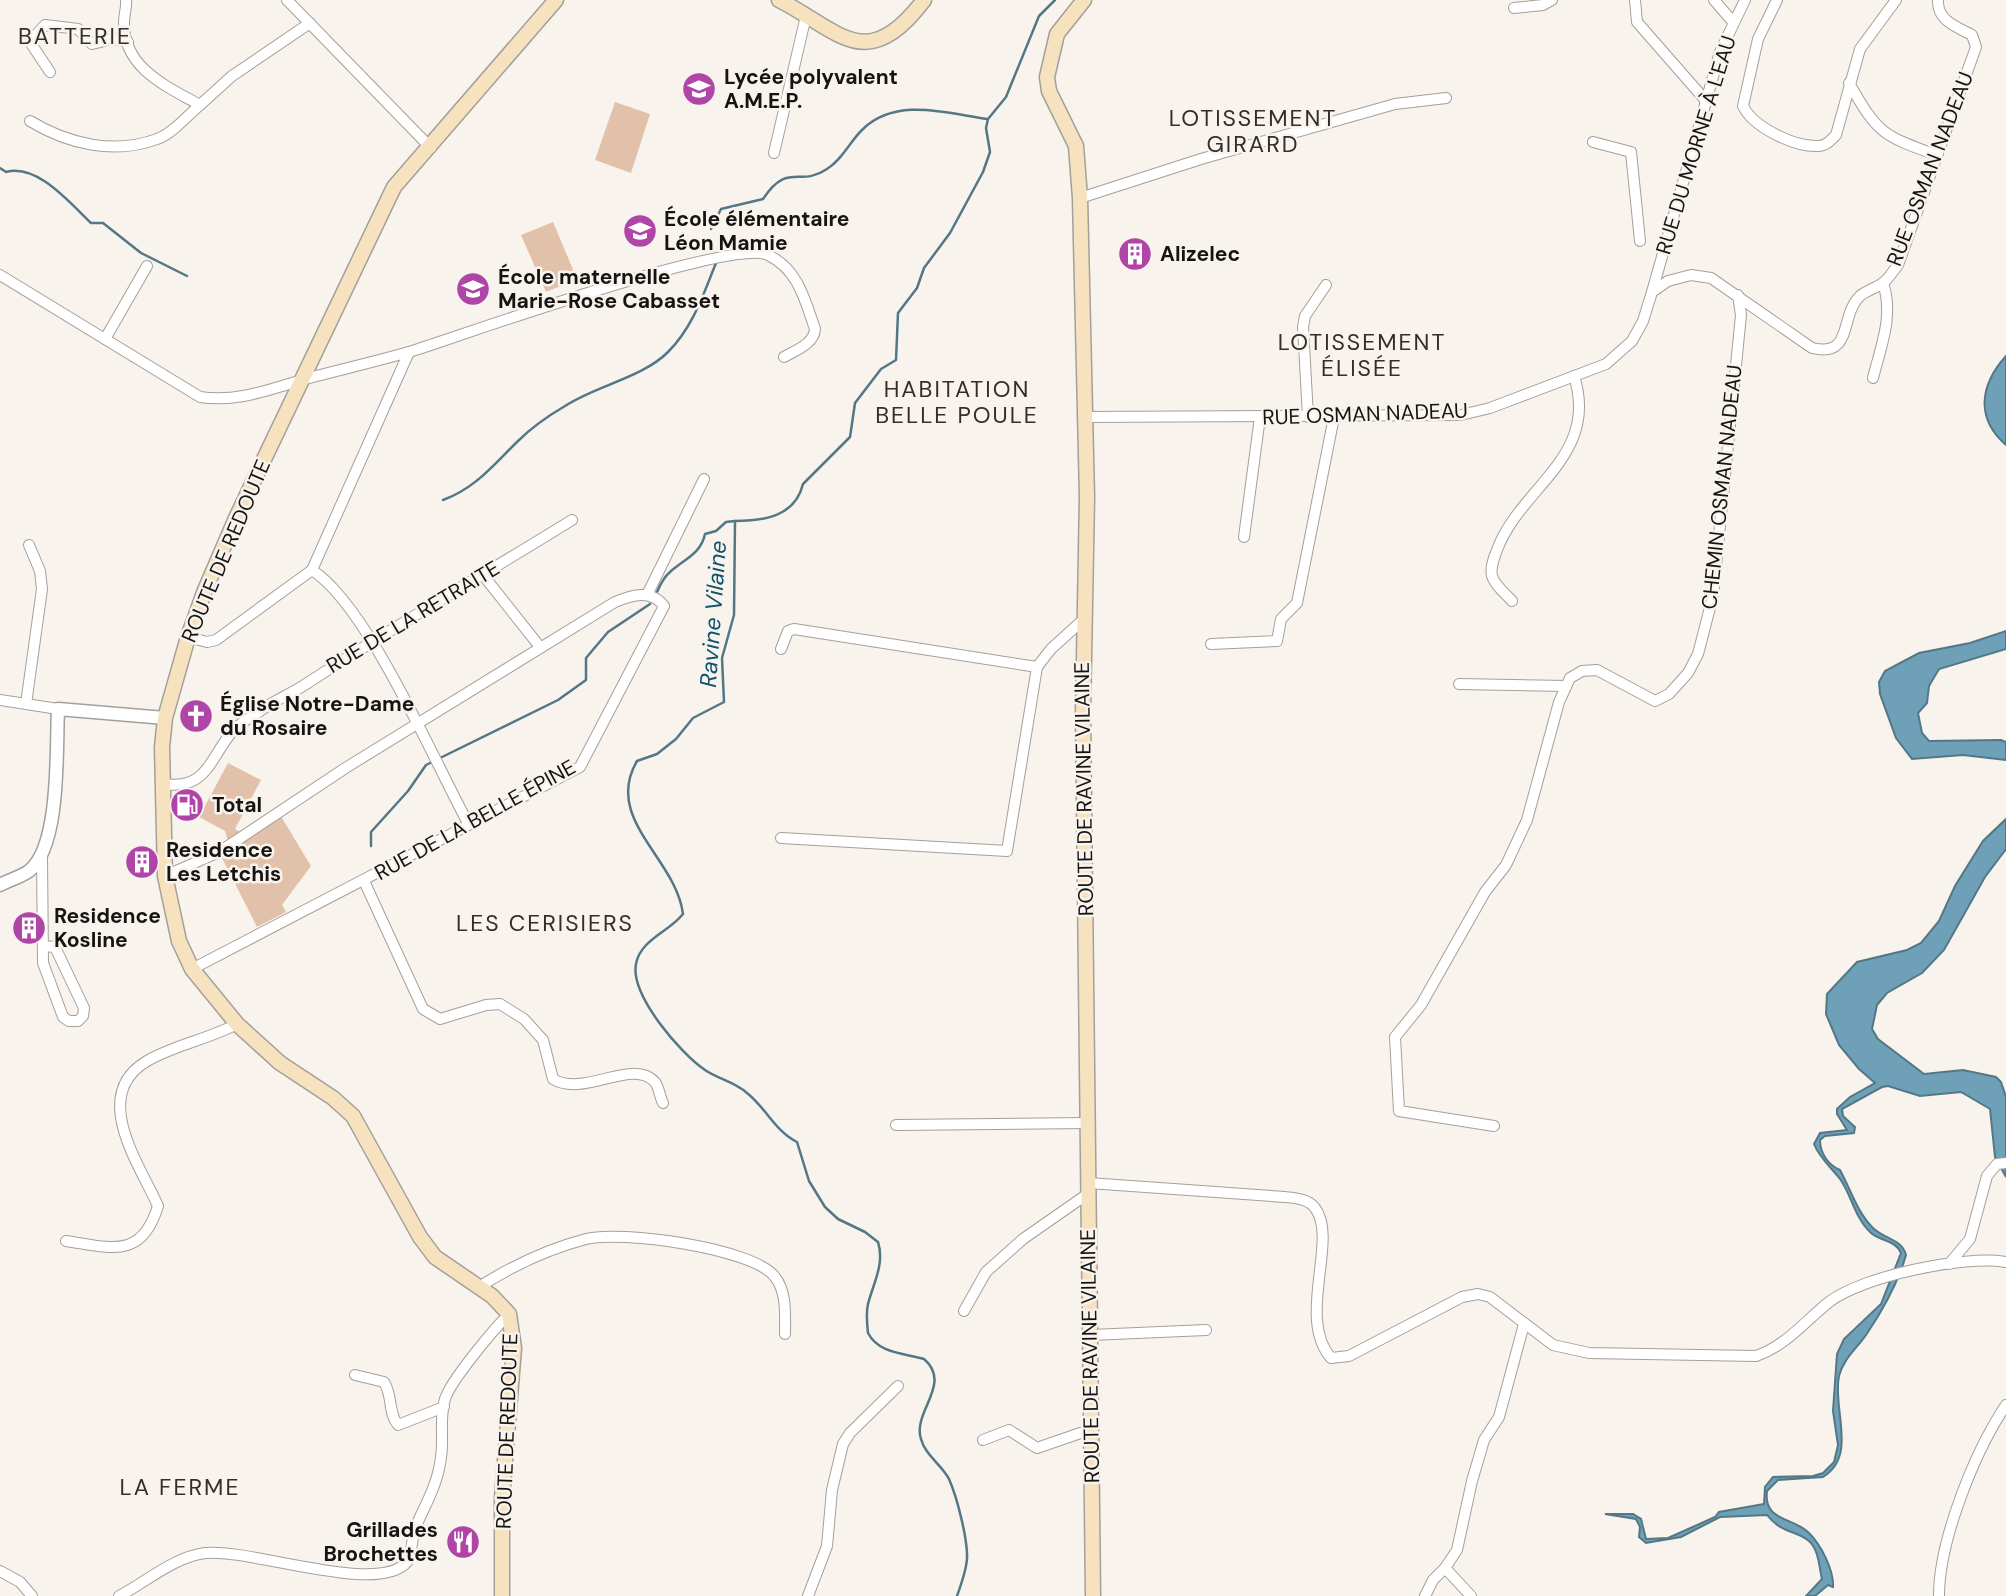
<svg xmlns="http://www.w3.org/2000/svg" width="2006" height="1596" viewBox="0 0 2006 1596" font-family="'DM Sans',sans-serif">
	<style>
		.green { fill: #e2c1ab }
		.water { fill: #6ea1b8; stroke: #547786; stroke-width: 2 }
		.lines { fill: none; stroke-linecap: round; stroke-linejoin: round }
		.stream { stroke: #547786; stroke-width: 2.5 }
		.minor-casing { stroke: #a59f9b; stroke-width: 12 }
		.tertiary-casing { stroke: #a59f9b; stroke-width: 15 }
		.secondary-casing { stroke: #a59f9b; stroke-width: 17 }
		.minor { stroke: #fff; stroke-width: 10 }
		.tertiary { stroke: #fff; stroke-width: 12 }
		.secondary { stroke: #f6e2be; stroke-width: 14 }
		.labels { text-anchor: middle; dominant-baseline: central; stroke-width: 5; stroke-linejoin: round; paint-order: stroke }
		.poi-label { font-size: 21px; font-weight: bold; fill: #161413; stroke: #f9f3ee; text-anchor: start }
		.street-label { font-size: 21px; fill: #161413; stroke: #f9f3ee }
		.neighbourhood-label { font-size: 23px; letter-spacing: 2px; fill: #332e2b; stroke: #f9f3ee }
		.water-label { font-size: 23px; font-style: italic; fill: #0f546c; stroke: #f9f3ee }
	</style>
	<rect width="100%" height="100%" fill="#f9f3ee"/>
	<!-- green -->
	<g class="green">
		<path d="M615 102 650 114 631 173 595 160Z"/>
		<path d="M553 222 577 279 546 292 521 235Z"/>
		<path d="M228 763 261 780 235 829 246 835 279 813 311 866 282 905 286 912 257 927 219 852 229 845 225 831 199 817Z"/>
	</g>
	<!-- water -->
	<g class="water">
		<path d="M2006 356V445C1975 418 1980 385 2006 356Z"/>
		<path d="M2006 631V649L1939 669 1929 686 1927 703 1918 713 1922 733 1929 741 2001 740 2006 742V760L1963 755 1912 759 1896 738 1880 694 1879 682 1885 671 1919 653 1970 643Z"/>
		<path d="M2006 819V849L1985 877 1944 950 1922 973 1887 993 1877 1005 1872 1029 1878 1039 1924 1074 1963 1070 1996 1077 2001 1082 2006 1097V1177L1995 1157 1990 1109 1961 1092 1920 1096 1888 1086 1882 1087 1842 1109 1843 1116 1855 1127 1854 1133 1825 1136 1820 1140C1820 1153 1828 1165 1840 1170 1850 1188 1857 1212 1873 1228 1884 1239 1902 1239 1906 1255 1898 1283 1884 1308 1868 1332 1858 1348 1844 1357 1839 1376 1832 1408 1858 1456 1823 1477L1778 1480 1767 1491C1763 1522 1794 1517 1809 1533 1821 1545 1834 1570 1833 1587L1828 1585 1815 1596H1806L1822 1579C1819 1567 1819 1550 1809 1541 1796 1530 1782 1534 1767 1515L1720 1517 1681 1537 1646 1543 1639 1537 1640 1527 1636 1519 1605 1514H1633L1641 1519 1646 1539 1668 1538 1715 1517 1719 1512 1764 1504 1765 1487 1773 1477 1813 1476 1823 1473 1834 1462 1838 1445 1833 1411 1837 1354 1844 1339 1881 1304 1901 1253C1896 1240 1879 1241 1870 1232 1855 1218 1851 1194 1840 1179 1831 1167 1820 1159 1814 1144L1820 1133 1847 1130 1837 1114V1109L1850 1097 1875 1083 1859 1069 1839 1045 1826 1014 1827 994 1857 962 1907 950 1921 943 1939 921 1955 886 1983 841Z"/>
	</g>
	<g class="lines">
		<!-- stream -->
		<g class="stream">
			<path d="M0 168 6 172C37 163 70 203 91 223H103L141 253 187 276"/>
			<path d="M711 229 721 209 763 199C788 161 799 188 827 169 843 159 850 141 863 129 896 97 946 113 987 119"/>
			<path d="M443 500C476 488 494 464 518 441 532 427 548 416 565 406 597 385 642 378 668 352 693 327 703 295 716 263"/>
			<path d="M657 592C660 585 664 577 670 572 684 559 701 554 705 534L716 531 726 522 735 521"/>
			<path d="M438 759 558 700 586 680V658L608 632 650 604"/>
			<path d="M371 846V832L408 791 426 765 432 762"/>
			<path d="M957 1596C961 1585 966 1571 967 1559 968 1540 957 1497 949 1479 942 1465 925 1455 921 1439 912 1412 953 1384 924 1359 904 1353 879 1354 868 1333 867 1324 866 1312 868 1304 873 1284 885 1264 878 1242L865 1232 838 1219 825 1207 809 1181 797 1142C775 1131 766 1108 747 1093 735 1082 718 1079 705 1070 680 1053 630 995 636 964 640 940 669 932 683 914 676 858 603 819 637 761L657 754 676 739 693 718 724 702 722 658 734 615 735 521C763 521 795 517 803 484L850 437 855 403 881 369 896 360 898 313 917 288 924 268 950 233 983 172 990 152 986 128 988 119 1006 97 1039 16 1055 0"/>
		</g>
		<!-- minor casing -->
		<g class="minor-casing">
			<g id="minor">
				<path d="M126 0C127 7 124 14 124 22 123 68 166 86 200 105L232 76 310 23"/>
				<path d="M287 0 431 148"/>
				<path d="M1635 0 1637 22 1707 102"/>
				<path d="M1714 0 1733 22"/>
				<path d="M1777 0 1758 39 1743 106C1753 127 1794 147 1818 146 1826 146 1830 141 1836 135L1860 49 1896 0"/>
				<path d="M1514 8 1543 5 1552 0"/>
				<path d="M50 72 32 45 34 37 45 25 78 29 92 44 113 39 128 42"/>
				<path d="M1849 83C1878 134 1882 135 1936 155"/>
				<path d="M30 121C68 144 114 155 157 139 172 134 187 116 200 105"/>
				<path d="M1593 142 1631 152 1640 241"/>
				<path d="M774 153 806 16"/>
				<path d="M1080 198 1201 159 1395 104 1446 98"/>
				<path d="M0 275 200 397C238 403 273 388 309 378 343 369 378 361 412 351 466 334 732 238 768 255 798 269 805 300 815 329 814 344 796 350 784 357"/>
				<path d="M1652 292 1720 52 1745 0"/>
				<path d="M105 339 147 266"/>
				<path d="M1873 378C1881 346 1894 315 1883 283"/>
				<path d="M1085 417 1461 415 1490 408 1606 364 1632 341 1643 321 1652 292 1668 281 1691 275 1711 278 1812 348C1854 358 1839 316 1860 296 1867 290 1877 288 1884 282 1889 278 1893 271 1898 265L1976 47 1972 35C1957 27 1937 21 1938 0"/>
				<path d="M1308 417 1303 327 1305 316 1326 285"/>
				<path d="M1244 537 1260 417"/>
				<path d="M312 570C368 606 434 761 468 823"/>
				<path d="M312 570 409 352"/>
				<path d="M483 575 540 647"/>
				<path d="M647 595 704 479"/>
				<path d="M1512 601C1506 594 1495 586 1492 576 1490 567 1494 558 1497 550 1520 487 1600 457 1574 376"/>
				<path d="M188 637 207 642 216 640 312 570"/>
				<path d="M1211 644 1277 641 1281 619 1297 603 1334 417"/>
				<path d="M781 649 788 631 794 629 1037 667"/>
				<path d="M1459 684 1566 686"/>
				<path d="M0 700 58 709"/>
				<path d="M26 704 42 589 40 571 29 545"/>
				<path d="M161 784C206 790 207 764 231 733 238 724 251 717 260 711 275 700 291 694 306 684 393 627 483 575 572 520"/>
				<path d="M781 838 1007 851 1037 667 1051 649 1083 620"/>
				<path d="M42 855 43 963 63 1017 69 1021H78L83 1016 84 1008 55 947 44 946"/>
				<path d="M165 876 219 852 347 767 615 602C632 595 651 589 664 606L580 767 192 969"/>
				<path d="M364 881 423 1009 440 1019 486 1005 500 1004 524 1019 543 1040 553 1079C584 1098 633 1057 655 1082 659 1087 660 1098 663 1103"/>
				<path d="M896 1125 1089 1123"/>
				<path d="M1494 1126 1399 1111 1395 1037 1421 1005 1485 892 1506 865 1527 820 1559 702 1570 678 1582 671 1597 670 1655 701 1669 694 1688 673 1698 654 1713 596 1741 315 1738 295"/>
				<path d="M1089 1183 1285 1197C1295 1198 1309 1199 1315 1208 1339 1239 1296 1318 1331 1358L1349 1356 1462 1297 1478 1294 1490 1297 1553 1345 1589 1353 1756 1356C1787 1345 1804 1322 1829 1302 1863 1276 1964 1255 2006 1262"/>
				<path d="M66 1241C112 1248 142 1259 158 1206 140 1165 89 1095 147 1061 174 1045 209 1039 237 1024"/>
				<path d="M1949 1264 1970 1239 1987 1176 1997 1164 2006 1163"/>
				<path d="M479 1287C512 1266 548 1249 586 1239 619 1230 754 1248 775 1277 787 1292 785 1315 785 1334"/>
				<path d="M964 1311 986 1272 1023 1239 1089 1193"/>
				<path d="M1091 1335 1206 1330"/>
				<path d="M355 1375 384 1382C393 1396 388 1414 398 1425L444 1407"/>
				<path d="M983 1440 1009 1430 1037 1448 1092 1429"/>
				<path d="M0 1571 20 1582 32 1596"/>
				<path d="M119 1596C146 1582 174 1557 205 1553 250 1548 378 1596 407 1562 413 1553 411 1537 416 1526 426 1503 438 1484 441 1457 444 1439 439 1416 445 1399 451 1380 494 1329 509 1314"/>
				<path d="M808 1596 827 1546 832 1490 843 1444 850 1433 898 1386"/>
				<path d="M1425 1596 1433 1580 1445 1568"/>
				<path d="M1471 1596 1445 1568 1457 1550 1472 1481 1484 1440 1499 1417 1524 1324"/>
				<path d="M1939 1596C1939 1540 1975 1451 2006 1405"/>
			</g>
		</g>
		<!-- tertiary casing -->
		<g class="tertiary-casing">
			<path id="tertiary" d="M0 885C9 880 21 877 29 871 61 846 56 747 58 709L165 718"/>
		</g>
		<!-- secondary casing -->
		<g class="secondary-casing">
			<g id="secondary">
				<path d="M779 0C840 31 866 76 924 0"/>
				<path d="M1084 0 1057 34 1047 77 1049 91 1076 146 1080 198 1087 497 1083 713 1093 1596"/>
				<path d="M502 1596V1498L514 1348 509 1314 492 1296 435 1257 420 1237 353 1116 333 1098 280 1063 237 1024 192 969 179 941 165 876 162 747 165 718 188 637 205 590 236 518 394 187 556 0"/>
			</g>
		</g>
		<!-- minor -->
		<use href="#minor" class="minor"/>
		<!-- tertiary -->
		<use href="#tertiary" class="tertiary"/>
		<!-- secondary -->
		<use href="#secondary" class="secondary"/>
	</g>
	<!-- icons -->
	<defs>
		<g id="school-disc" transform="scale(1.75)"><circle r="9.5" fill="#af45a7" stroke="#f9f3ee"/><path d="M0-5L7-2L0 1L-7-2ZM-4 1L0 2.5L4 1V4Q0 6-4 4Z" fill="#fff"/></g>
		<g id="building-disc" transform="scale(1.75)"><circle r="9.5" fill="#af45a7" stroke="#f9f3ee"/><path d="M-4-6H4V6H1V3H-1V6H-4ZM-2.5-4.3h1.7v1.8h-1.7ZM.8-4.3h1.7v1.8H.8ZM-2.5-1h1.7V.8h-1.7ZM.8-1h1.7V.8H.8Z" fill="#fff"/></g>
		<g id="church-disc" transform="scale(1.75)"><circle r="9.5" fill="#af45a7" stroke="#f9f3ee"/><path d="M-1.2-6h2.4v3.5h3.3v2.4h-3.3V6h-2.4V-.1h-3.3v-2.4h3.3Z" fill="#fff"/></g>
		<g id="fuel-disc" transform="scale(1.75)"><circle r="9.5" fill="#af45a7" stroke="#f9f3ee"/><path d="M-5.5-6h7V0h2V4h1.3V-2.5L3-4.5l.8-.8L6-3V5H2.5V1h-1V6h-7ZM-4.2-4.7v3.2H.2V-4.7Z" fill="#fff"/></g>
		<g id="restaurant-disc" transform="scale(1.75)"><circle r="9.5" fill="#af45a7" stroke="#f9f3ee"/><path d="M-5-6h1v4h1v-4h1v4h1v-4h1v5L-1.5 .5V6h-2V.5L-5-1ZM5-6V6H3V1.5H1.5Q1.5-4 5-6Z" fill="#fff"/></g>
	</defs>
	<g fill-rule="evenodd">
		<use href="#school-disc" x="699" y="89"/>
		<use href="#school-disc" x="640" y="231"/>
		<use href="#building-disc" x="1135" y="254"/>
		<use href="#school-disc" x="473" y="289"/>
		<use href="#church-disc" x="196" y="716"/>
		<use href="#fuel-disc" x="187" y="805"/>
		<use href="#building-disc" x="142" y="862"/>
		<use href="#building-disc" x="29" y="928"/>
		<use href="#restaurant-disc" x="463" y="1542"/>
	</g>
	<g class="labels">
		<!-- poi labels -->
		<g class="poi-label">
			<text x="724" y="77">Lycée polyvalent<tspan x="724" dy="24">A.M.E.P.</tspan></text>
			<text x="664" y="219">École élémentaire<tspan x="664" dy="24">Léon Mamie</tspan></text>
			<text x="1160" y="254">Alizelec</text>
			<text x="498" y="277">École maternelle<tspan x="498" dy="24">Marie-Rose Cabasset</tspan></text>
			<text x="220" y="704">Église Notre-Dame<tspan x="220" dy="24">du Rosaire</tspan></text>
			<text x="212" y="805">Total</text>
			<text x="166" y="850">Residence<tspan x="166" dy="24">Les Letchis</tspan></text>
			<text x="54" y="916">Residence<tspan x="54" dy="24">Kosline</tspan></text>
			<text x="438" y="1530" text-anchor="end">Grillades<tspan x="438" dy="24">Brochettes</tspan></text>
		</g>
		<!-- street labels -->
		<g class="street-label">
			<text transform="translate(1696 145) rotate(-73)">RUE DU MORNE À L'EAU</text>
			<text transform="translate(1930 169) rotate(-69)">RUE OSMAN NADEAU</text>
			<text transform="translate(1365 414) rotate(-2)">RUE OSMAN NADEAU</text>
			<text transform="translate(1722 487) rotate(-84)">CHEMIN OSMAN NADEAU</text>
			<text transform="translate(226 551) rotate(-67)">ROUTE DE REDOUTE</text>
			<text transform="translate(413 617) rotate(-31)">RUE DE LA RETRAITE</text>
			<text transform="translate(1084 789) rotate(-91)">ROUTE DE RAVINE VILAINE</text>
			<text transform="translate(475 820) rotate(-29)">RUE DE LA BELLE ÉPINE</text>
			<text transform="translate(1090 1356) rotate(-91)">ROUTE DE RAVINE VILAINE</text>
			<text transform="translate(507 1431) rotate(-88)">ROUTE DE REDOUTE</text>
		</g>
		<!-- neighbourhood labels -->
		<g class="neighbourhood-label">
			<text x="75" y="36">BATTERIE</text>
			<text x="1253" y="118">LOTISSEMENT<tspan x="1253" dy="26">GIRARD</tspan></text>
			<text x="1362" y="342">LOTISSEMENT<tspan x="1362" dy="26">ÉLISÉE</tspan></text>
			<text x="957" y="389">HABITATION<tspan x="957" dy="26">BELLE POULE</tspan></text>
			<text x="545" y="923">LES CERISIERS</text>
			<text x="180" y="1487">LA FERME</text>
		</g>
		<!-- water labels -->
		<g class="water-label">
			<text transform="translate(713 614) rotate(-86)">Ravine Vilaine</text>
		</g>
	</g>
</svg>
